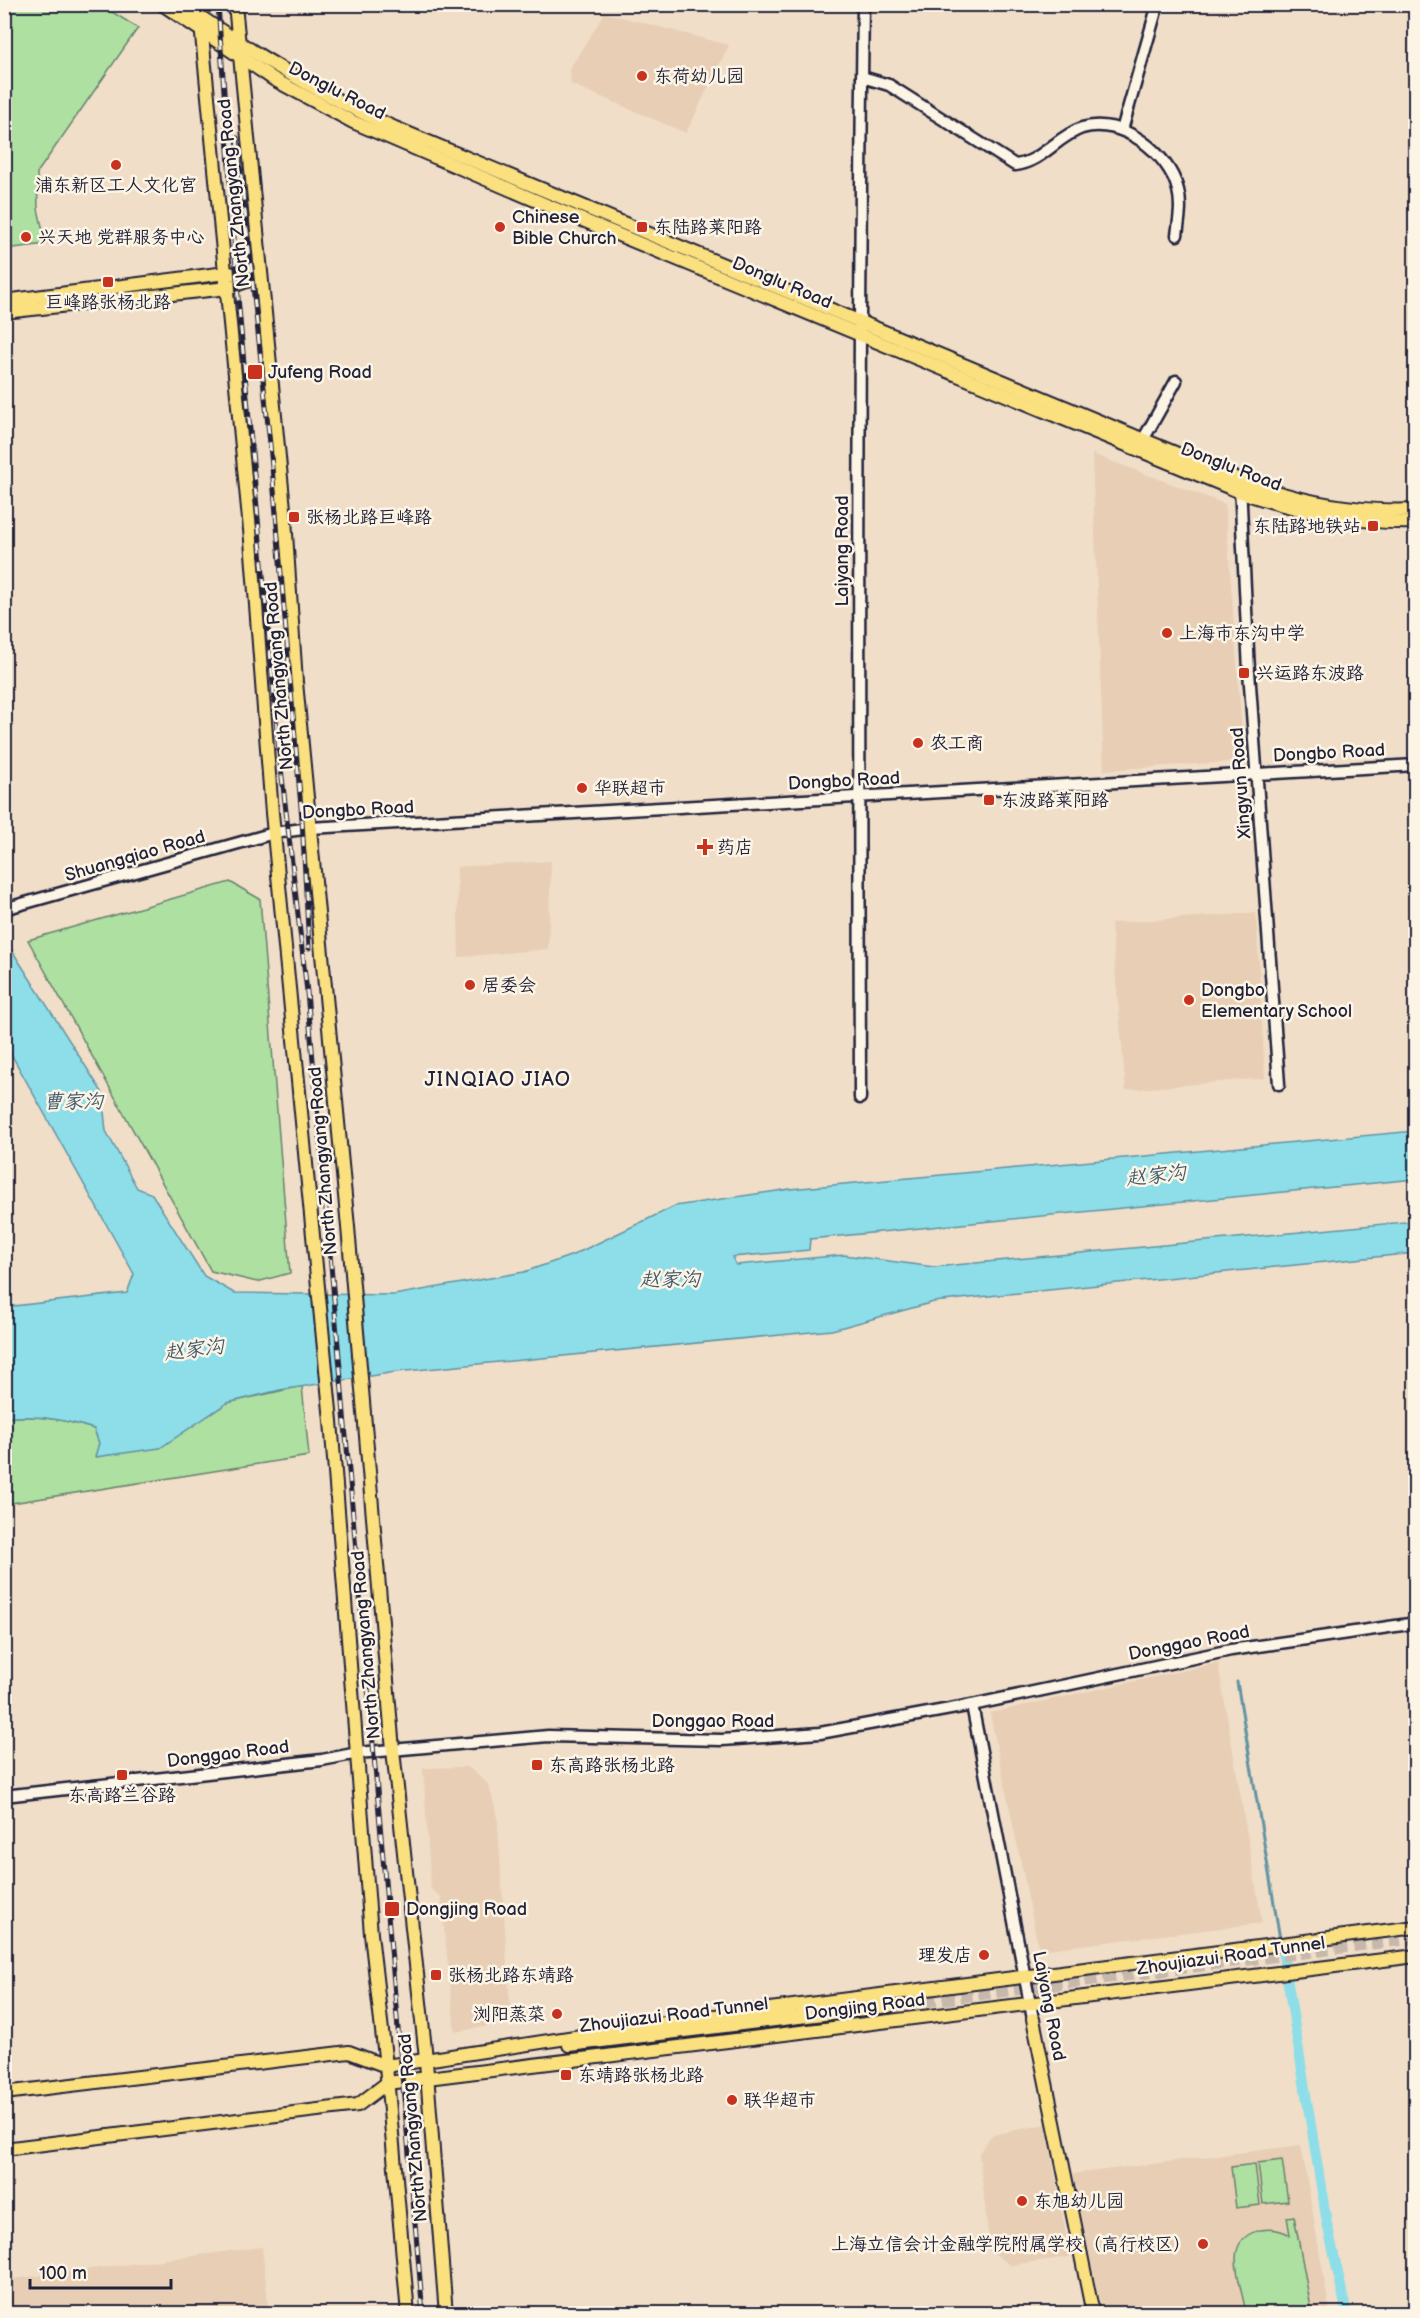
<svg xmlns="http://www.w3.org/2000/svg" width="1420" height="2318" viewBox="0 0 1420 2318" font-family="'Balsamiq Sans','LXGW WenKai TC',sans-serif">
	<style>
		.built { fill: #e7ceb4 }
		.green { fill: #ade0a1; stroke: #68816e; stroke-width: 1.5 }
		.water { fill: #8ddee8; stroke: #6293a3; stroke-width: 1.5 }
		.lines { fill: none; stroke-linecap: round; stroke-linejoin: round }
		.stream { stroke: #6293a3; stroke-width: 3 }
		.canal { stroke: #8ddee8; stroke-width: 10 }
		.major-tunnel { stroke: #c7b8ac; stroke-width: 12; stroke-dasharray: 12 6; stroke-linecap: butt }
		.minor-casing { stroke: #22223b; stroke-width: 15 }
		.major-casing { stroke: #22223b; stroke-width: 16 }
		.minor { stroke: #fcf5e5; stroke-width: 10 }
		.major { stroke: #fbe080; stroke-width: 12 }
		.rail-casing { stroke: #22223b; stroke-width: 5 }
		.rail { stroke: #fcf5e5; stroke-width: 3; stroke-dasharray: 9; stroke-linecap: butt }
		.poi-dot { fill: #c8321e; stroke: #fcf5e5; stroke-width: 2 }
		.labels { text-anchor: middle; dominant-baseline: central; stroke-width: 5; stroke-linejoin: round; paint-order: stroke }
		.poi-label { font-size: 18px; fill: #22223b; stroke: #fcf5e5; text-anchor: start }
		.street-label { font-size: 18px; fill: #22223b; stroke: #fcf5e5 }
		.neighbourhood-label { font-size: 20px; letter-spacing: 1.5px; fill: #22223b; stroke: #fcf5e5 }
		.water-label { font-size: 20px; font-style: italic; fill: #425a6f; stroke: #fcf5e5 }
	</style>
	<rect width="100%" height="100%" fill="#f0dec8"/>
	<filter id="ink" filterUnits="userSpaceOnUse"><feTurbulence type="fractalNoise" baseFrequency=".0167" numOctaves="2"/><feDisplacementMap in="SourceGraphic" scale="12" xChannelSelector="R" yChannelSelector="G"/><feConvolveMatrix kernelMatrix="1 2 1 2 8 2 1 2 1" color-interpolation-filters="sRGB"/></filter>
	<g filter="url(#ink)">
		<!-- built -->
		<g class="built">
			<path d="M605 13 729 45 686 133 571 84 570 68Z"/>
			<path d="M1092 454 1225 504 1244 761 1104 770Z"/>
			<path d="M551 861 548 949 459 957 457 867Z"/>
			<path d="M1256 913 1265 1078 1126 1090 1111 923Z"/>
			<path d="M1218 1663 1262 1923 1039 1950 990 1713Z"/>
			<path d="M468 1767 488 1784 497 1813 511 2022 455 2032 441 1897 431 1889 423 1768Z"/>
			<path d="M1046 2124 1070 2257 1010 2265 990 2250 979 2153 992 2135Z"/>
			<path d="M1301 2145 1330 2313H1102L1073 2174Z"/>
			<path d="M262 2247 269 2313H5V2280Z"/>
		</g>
		<!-- green -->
		<g class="green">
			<path d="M4 5H101L138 28 37 173 38 209 46 244 5 249Z"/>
			<path d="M230 882 260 899 290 1273 257 1282 211 1271 28 940Z"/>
			<path d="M302 1386 309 1456 5 1504 4 1418C36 1414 64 1419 94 1429L99 1443 96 1457 209 1415 227 1403Z"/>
			<path d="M1282 2160 1288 2201 1263 2204 1258 2163Z"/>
			<path d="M1255 2164 1260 2205 1236 2208 1231 2167Z"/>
			<path d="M1294 2216 1312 2313H1246C1243 2296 1236 2275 1236 2258 1237 2229 1271 2223 1290 2235L1287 2217Z"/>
		</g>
		<!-- water -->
		<path class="water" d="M4 938 102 1092 106 1131 137 1188 152 1194 204 1276 234 1293 394 1295 524 1272 573 1255 675 1206 790 1189 1415 1131V1179L810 1239 809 1250 732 1257 736 1265 844 1255 934 1267 1415 1221V1253L979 1297 934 1302 832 1330 396 1372 280 1390 227 1403 160 1448 95 1457 99 1443 94 1429C64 1419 36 1414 5 1418V1307L127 1293 134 1274 5 1043Z"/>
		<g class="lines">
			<!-- stream -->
			<path class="stream" d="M1237 1682 1280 1939"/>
			<!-- canal -->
			<g class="canal">
				<path d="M1282 1950 1285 1967"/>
				<path d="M1287 1978 1327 2223 1347 2314"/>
			</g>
			<!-- major-tunnel -->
			<path class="major-tunnel" d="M889 2006 1416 1938"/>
			<!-- minor casing -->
			<g class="minor-casing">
				<g id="minor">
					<path d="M862 77 889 85 1015 165C1042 162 1056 137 1082 128 1121 116 1169 153 1178 190 1182 205 1179 220 1177 235"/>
					<path d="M1122 130 1158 4"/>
					<path d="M1143 440 1176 381"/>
					<path d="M1240 485 1249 671 1279 1084"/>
					<path d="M4 909 274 833 310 828 1416 765"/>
					<path d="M860 1098C859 734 858 369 863 4"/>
					<path d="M972 1705 1033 2019"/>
					<path d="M4 1796 322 1760 358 1753 548 1736 722 1740 820 1733 972 1705 1231 1650 1416 1623"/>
				</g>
			</g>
			<!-- major casing -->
			<g class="major-casing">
				<g id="major">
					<path d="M162 4 275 80 353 122 551 207 1238 491C1296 511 1354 524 1416 522"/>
					<path d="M182 4C250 52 319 94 395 128L1240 480C1296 501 1355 513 1416 510"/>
					<path d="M199 4 251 540 272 813 331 1421 371 1934 386 2066 408 2314"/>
					<path d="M235 4 285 519 296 682 348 1227 393 1750 425 2049 446 2314"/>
					<path d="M4 301 226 273 257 276"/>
					<path d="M4 312 228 288 260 276"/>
					<path d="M1033 2019 1093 2314"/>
					<path d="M569 2045 889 2006"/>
					<path d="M4 2093 349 2052 386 2066 691 2019 1416 1927"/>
					<path d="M4 2149 358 2105 387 2083 1416 1956"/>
				</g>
			</g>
			<!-- minor -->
			<use href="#minor" class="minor"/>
			<!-- major -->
			<use href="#major" class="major"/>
			<!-- rail casing -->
			<g class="rail-casing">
				<g id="rail">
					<path d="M218 4 238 297 279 751 307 992 423 2314"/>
					<path d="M237 138 270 444 302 819 309 948"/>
				</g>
			</g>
			<!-- rail -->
			<use href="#rail" class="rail"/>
		</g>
	</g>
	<!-- markers -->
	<g class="poi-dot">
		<circle cx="642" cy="76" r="6"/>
		<circle cx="116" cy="165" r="6"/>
		<circle cx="500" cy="227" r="6"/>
		<rect x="636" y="221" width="12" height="12" rx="3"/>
		<circle cx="26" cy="237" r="6"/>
		<rect x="102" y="276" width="12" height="12" rx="3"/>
		<rect x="247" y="364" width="16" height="16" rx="3"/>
		<rect x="288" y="511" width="12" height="12" rx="3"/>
		<rect x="1367" y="520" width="12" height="12" rx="3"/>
		<circle cx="1167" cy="633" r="6"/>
		<rect x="1238" y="667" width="12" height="12" rx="3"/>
		<circle cx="918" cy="743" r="6"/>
		<circle cx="582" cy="788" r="6"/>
		<rect x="983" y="794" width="12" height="12" rx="3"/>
		<path d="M702 838h6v6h6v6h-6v6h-6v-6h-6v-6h6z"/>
		<circle cx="470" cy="985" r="6"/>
		<circle cx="1189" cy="1000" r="6"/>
		<rect x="531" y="1759" width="12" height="12" rx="3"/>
		<rect x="116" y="1769" width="12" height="12" rx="3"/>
		<rect x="384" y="1901" width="16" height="16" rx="3"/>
		<circle cx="984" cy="1955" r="6"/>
		<rect x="430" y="1969" width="12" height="12" rx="3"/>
		<circle cx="557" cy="2014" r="6"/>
		<rect x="560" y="2069" width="12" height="12" rx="3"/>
		<circle cx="732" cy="2100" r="6"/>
		<circle cx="1022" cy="2201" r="6"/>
		<circle cx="1203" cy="2244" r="6"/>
	</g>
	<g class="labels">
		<!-- poi labels -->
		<g class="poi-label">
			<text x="654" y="76">东荷幼儿园</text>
			<text x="116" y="185" text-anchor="middle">浦东新区工人文化宫</text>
			<text x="512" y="217">Chinese<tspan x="512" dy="21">Bible Church</tspan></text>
			<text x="654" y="227">东陆路莱阳路</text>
			<text x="38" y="237">兴天地 党群服务中心</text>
			<text x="108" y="302" text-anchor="middle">巨峰路张杨北路</text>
			<text x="268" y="372">Jufeng Road</text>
			<text x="306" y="517">张杨北路巨峰路</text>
			<text x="1361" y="526" text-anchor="end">东陆路地铁站</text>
			<text x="1179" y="633">上海市东沟中学</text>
			<text x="1256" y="673">兴运路东波路</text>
			<text x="930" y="743">农工商</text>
			<text x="594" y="788">华联超市</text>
			<text x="1001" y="800">东波路莱阳路</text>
			<text x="717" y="847">药店</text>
			<text x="482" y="985">居委会</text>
			<text x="1201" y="990">Dongbo<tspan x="1201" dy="21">Elementary School</tspan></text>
			<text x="549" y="1765">东高路张杨北路</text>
			<text x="122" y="1795" text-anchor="middle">东高路兰谷路</text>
			<text x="406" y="1909">Dongjing Road</text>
			<text x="972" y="1955" text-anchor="end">理发店</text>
			<text x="448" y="1975">张杨北路东靖路</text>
			<text x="545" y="2014" text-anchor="end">浏阳蒸菜</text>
			<text x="578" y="2075">东靖路张杨北路</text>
			<text x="744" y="2100">联华超市</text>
			<text x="1034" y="2201">东旭幼儿园</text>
			<text x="1191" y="2244" text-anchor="end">上海立信会计金融学院附属学校（高行校区）</text>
		</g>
		<!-- street labels -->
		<g class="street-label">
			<text transform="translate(337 91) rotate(27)">Donglu Road</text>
			<text transform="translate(234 193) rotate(-96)">North Zhangyang Road</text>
			<text transform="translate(782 283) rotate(23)">Donglu Road</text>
			<text transform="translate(1231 467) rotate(21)">Donglu Road</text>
			<text transform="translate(842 551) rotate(-90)">Laiyang Road</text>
			<text transform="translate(279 676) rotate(-95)">North Zhangyang Road</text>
			<text transform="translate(1329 753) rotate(-3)">Dongbo Road</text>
			<text transform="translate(844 781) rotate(-3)">Dongbo Road</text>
			<text transform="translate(1241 783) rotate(-94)">Xingyun Road</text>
			<text transform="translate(358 810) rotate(-3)">Dongbo Road</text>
			<text transform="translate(135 856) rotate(-16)">Shuangqiao Road</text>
			<text transform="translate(323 1161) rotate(-95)">North Zhangyang Road</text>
			<text transform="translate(1189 1643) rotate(-11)">Donggao Road</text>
			<text transform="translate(366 1645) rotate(-95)">North Zhangyang Road</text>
			<text x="713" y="1721">Donggao Road</text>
			<text transform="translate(228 1754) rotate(-7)">Donggao Road</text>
			<text transform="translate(1231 1956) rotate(-8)">Zhoujiazui Road Tunnel</text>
			<text transform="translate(1049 2006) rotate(79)">Laiyang Road</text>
			<text transform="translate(865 2007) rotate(-7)">Dongjing Road</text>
			<text transform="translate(674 2015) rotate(-7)">Zhoujiazui Road Tunnel</text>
			<text transform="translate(413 2128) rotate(-95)">North Zhangyang Road</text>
		</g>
		<!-- neighbourhood labels -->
		<g class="neighbourhood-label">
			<text x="498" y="1080">JINQIAO JIAO</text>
		</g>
		<!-- water labels -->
		<g class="water-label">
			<text x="73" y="1102">曹家沟</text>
			<text transform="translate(1156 1176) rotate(-6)">赵家沟</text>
			<text x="670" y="1280">赵家沟</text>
			<text transform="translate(194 1350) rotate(-7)">赵家沟</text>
		</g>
	</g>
	<!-- margin -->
	<rect width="1420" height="2318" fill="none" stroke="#fcf5e5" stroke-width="24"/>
	<rect x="12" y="12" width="1396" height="2294" fill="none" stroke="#22223b" stroke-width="2" filter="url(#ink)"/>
	<!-- scale -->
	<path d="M30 2279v9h141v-9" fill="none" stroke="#22223b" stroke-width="3"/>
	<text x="39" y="2279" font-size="18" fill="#22223b" stroke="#fcf5e5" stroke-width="4.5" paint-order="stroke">100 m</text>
</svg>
